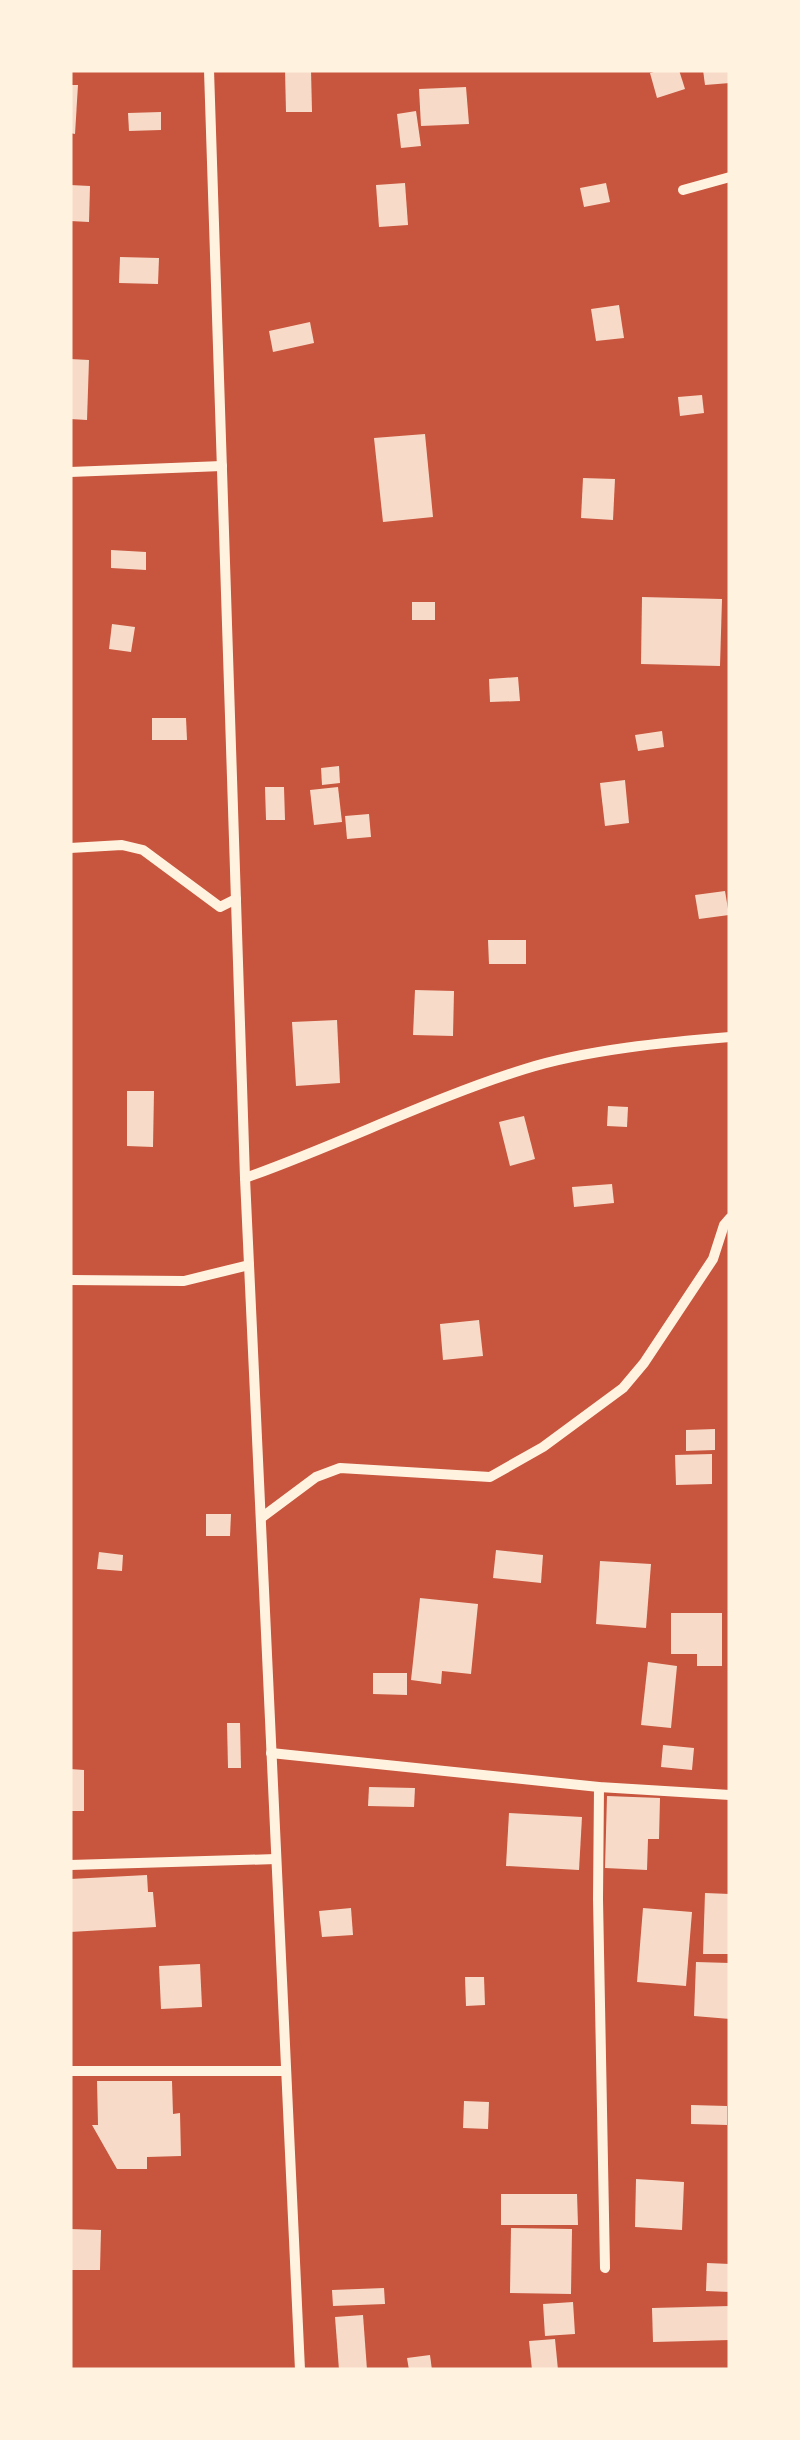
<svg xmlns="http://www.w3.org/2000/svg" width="800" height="2440" viewBox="0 0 800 2440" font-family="Manrope,sans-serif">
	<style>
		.building { fill: #f7dbc8 }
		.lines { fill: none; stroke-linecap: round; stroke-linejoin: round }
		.minor { stroke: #fff3e0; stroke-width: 10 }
	</style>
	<rect width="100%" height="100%" fill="#c8553d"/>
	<!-- building -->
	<g class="building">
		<path d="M285 70H311L312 112H286Z"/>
		<path d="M661 70H679L685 89 657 98 650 73Z"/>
		<path d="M703 70H730V83L705 85Z"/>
		<path d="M70 85H78L75 134 70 133Z"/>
		<path d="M466 87 469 124 421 126 419 89Z"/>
		<path d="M416 111 421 146 401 148 397 114Z"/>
		<path d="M161 112V130L129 131 128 113Z"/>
		<path d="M405 183 408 225 379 227 376 185Z"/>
		<path d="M606 183 610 202 584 207 580 188Z"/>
		<path d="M70 185 90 186 89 222 70 221Z"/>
		<path d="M120 257 159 258 158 284 119 283Z"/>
		<path d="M619 305 624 338 596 341 591 309Z"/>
		<path d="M310 322 314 343 273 352 269 331Z"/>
		<path d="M70 359 89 360 87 420 70 419Z"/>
		<path d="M702 395 704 413 680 416 678 397Z"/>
		<path d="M425 434 433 517 383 522 374 438Z"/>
		<path d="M583 478 615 479 613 520 581 518Z"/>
		<path d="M111 550 146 552V570L111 568Z"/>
		<path d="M642 597 722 599 720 666 641 664Z"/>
		<rect x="412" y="602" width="23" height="18"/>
		<path d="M112 624 135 627 131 652 109 649Z"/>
		<path d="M518 677 520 701 490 702 489 679Z"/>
		<path d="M152 718H186L187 740H152Z"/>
		<path d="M662 731 664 747 638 751 635 735Z"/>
		<path d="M339 766 340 783 322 785 321 768Z"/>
		<path d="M625 780 629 823 605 826 600 783Z"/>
		<path d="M265 787H284L285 820H266Z"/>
		<path d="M338 787 342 822 314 825 310 790Z"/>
		<path d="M369 814 371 837 347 839 345 816Z"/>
		<path d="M725 891 729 915 699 919 695 895Z"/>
		<path d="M488 940H526V964H489Z"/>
		<path d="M415 990 454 991 453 1036 413 1035Z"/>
		<path d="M337 1020 340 1083 296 1086 292 1022Z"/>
		<path d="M127 1091H154L153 1147 127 1146Z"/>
		<path d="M608 1106 628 1107 627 1127 607 1126Z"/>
		<path d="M524 1116 535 1159 510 1166 499 1122Z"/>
		<path d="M612 1184 614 1203 574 1207 572 1187Z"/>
		<path d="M479 1320 483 1356 443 1360 440 1324Z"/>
		<path d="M715 1429V1450L686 1451V1430Z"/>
		<path d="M712 1454V1484L676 1485 675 1455Z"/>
		<path d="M206 1514H231L230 1536H206Z"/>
		<path d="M496 1550 543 1555 541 1583 493 1578Z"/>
		<path d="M99 1552 123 1555 122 1571 97 1569Z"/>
		<path d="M600 1561 651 1564 646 1628 596 1624Z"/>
		<path d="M420 1598 478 1604 471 1674 442 1671 441 1684 411 1680Z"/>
		<path d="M671 1613H722V1666H697V1654H671Z"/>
		<path d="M648 1662 677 1666 671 1728 641 1725Z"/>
		<path d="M373 1673H407V1695L373 1694Z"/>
		<path d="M227 1723H240L241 1768H228Z"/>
		<path d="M663 1745 694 1748 692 1770 661 1767Z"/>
		<path d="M70 1769 84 1770V1811H70Z"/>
		<path d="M369 1787 415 1788 414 1807 368 1806Z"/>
		<path d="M607 1796 660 1798 659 1839H648L647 1870 605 1868Z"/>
		<path d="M509 1813 582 1817 579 1870 506 1866Z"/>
		<path d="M147 1875 148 1892H153L156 1927 70 1932V1879Z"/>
		<path d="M705 1893 730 1894V1954H703Z"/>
		<path d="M351 1908 353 1935 322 1937 319 1911Z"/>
		<path d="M643 1908 692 1912 686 1986 637 1982Z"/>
		<path d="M696 1962 730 1963V2019L694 2016Z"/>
		<path d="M200 1964 202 2007 161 2009 159 1966Z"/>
		<path d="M465 1977H484L485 2005 466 2006Z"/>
		<path d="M97 2081H172L173 2114 180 2113 181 2156 147 2157V2169H117L92 2125H98Z"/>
		<path d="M464 2101 489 2102 488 2129 463 2128Z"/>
		<path d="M691 2105 727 2106V2125L691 2124Z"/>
		<path d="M636 2179 684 2182 682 2230 635 2227Z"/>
		<path d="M501 2194H577L578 2225H501Z"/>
		<path d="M511 2228 572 2229 571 2294 510 2293Z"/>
		<path d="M70 2229 101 2230 100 2270H70Z"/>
		<path d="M707 2263 730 2264V2292L706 2291Z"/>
		<path d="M384 2288 385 2304 333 2306 332 2290Z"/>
		<path d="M573 2302 575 2334 545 2336 543 2304Z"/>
		<path d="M730 2306V2340L653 2342 652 2308Z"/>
		<path d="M363 2315 367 2370H339L335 2317Z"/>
		<path d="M555 2339 558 2370H532L529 2341Z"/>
		<path d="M430 2355 432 2370H409L407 2358Z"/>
	</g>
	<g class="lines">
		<!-- minor -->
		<g class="minor">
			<path d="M209 70 245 1178 300 2370"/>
			<path d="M683 190 730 177"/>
			<path d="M70 472 222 466"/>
			<path d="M70 848 122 845 143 850 220 907 236 899"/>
			<path d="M245 1178C339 1145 429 1099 525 1069 585 1050 667 1042 730 1037"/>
			<path d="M70 1280 184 1281 249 1265"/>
			<path d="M261 1518 316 1477 340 1468 490 1477 543 1447 623 1388 644 1363 713 1259 724 1225 730 1218"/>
			<path d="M271 1753 599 1787 730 1795"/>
			<path d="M599 1787 598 1899 605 2268"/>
			<path d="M70 1865 276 1859"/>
			<path d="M70 2071H286"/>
		</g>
	</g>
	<!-- border -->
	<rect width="800" height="2440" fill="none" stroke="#fff3e0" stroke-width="145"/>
</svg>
